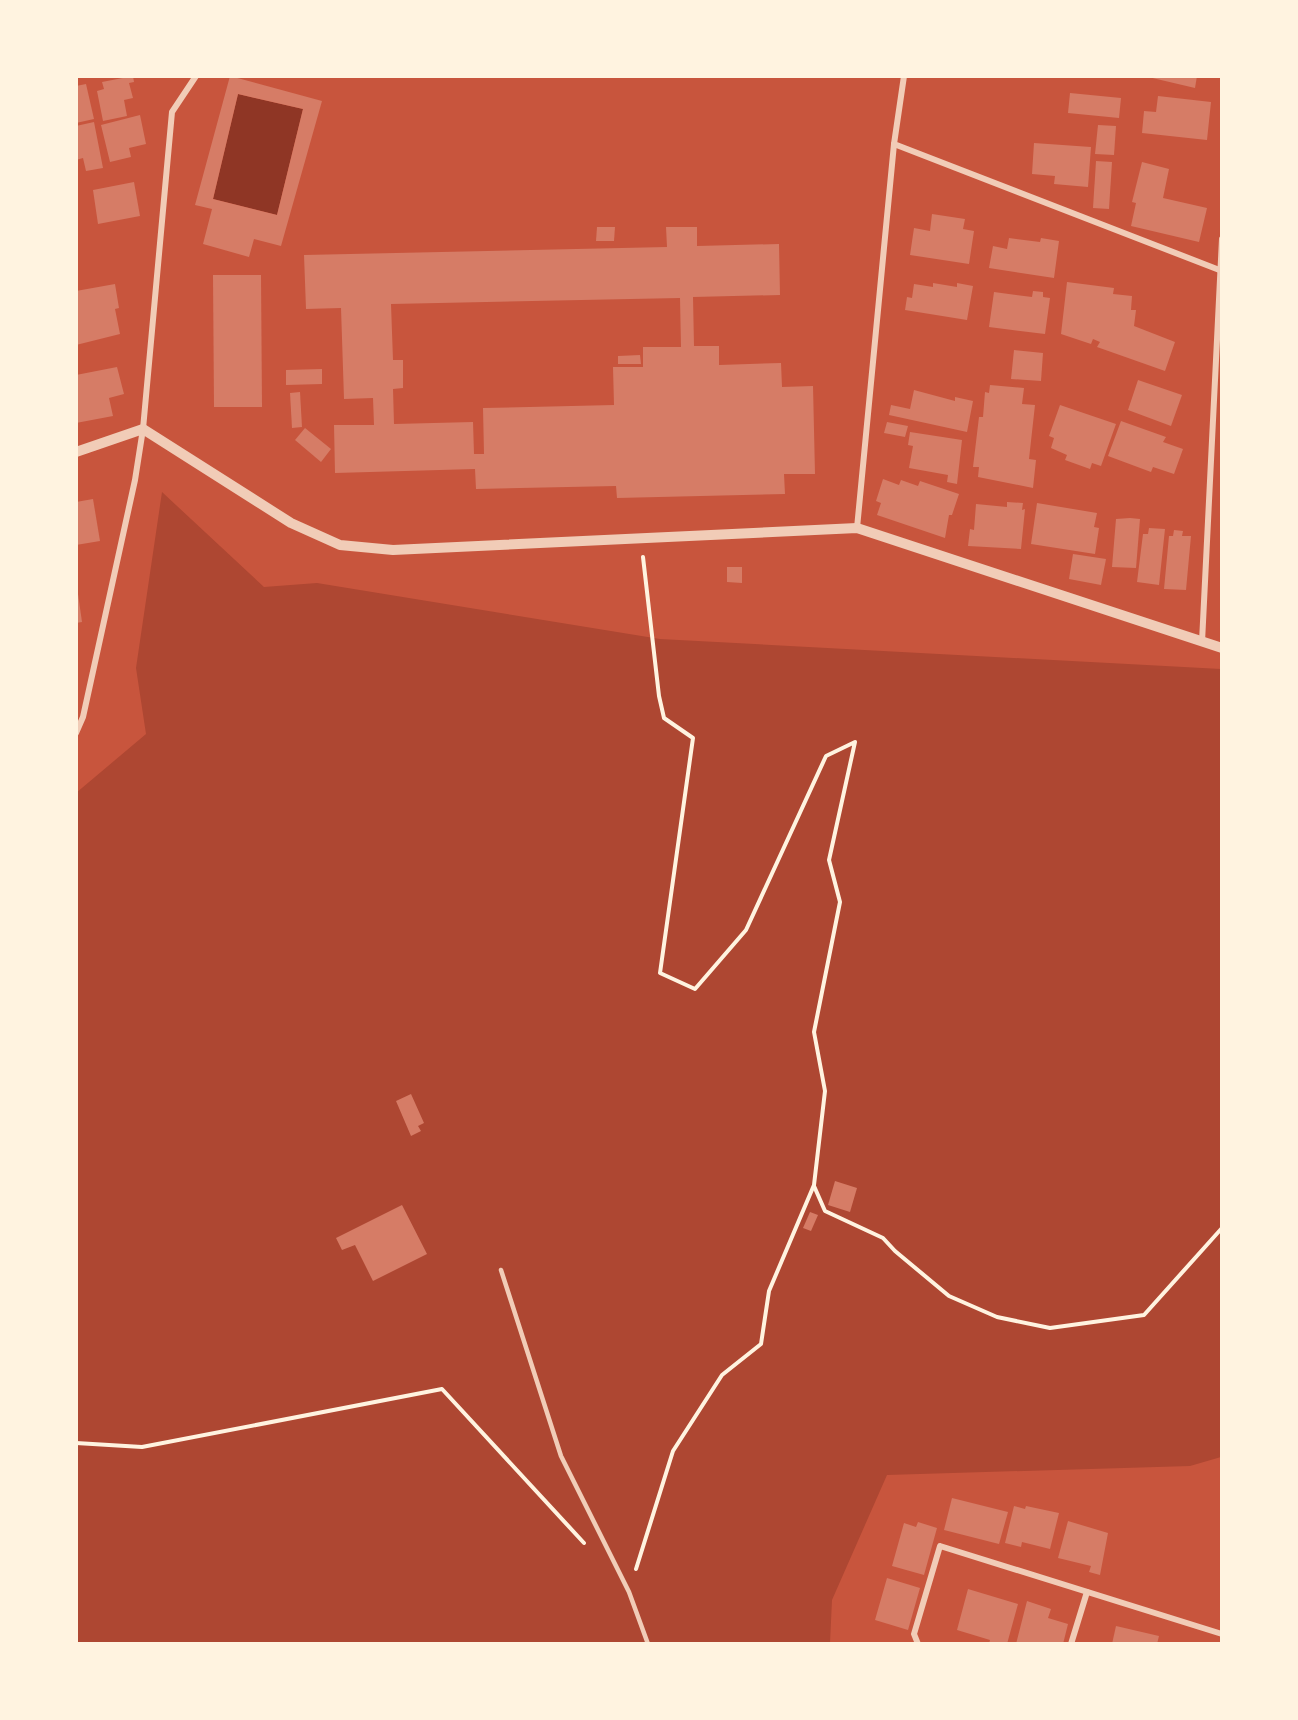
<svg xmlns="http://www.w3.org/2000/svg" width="1298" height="1720" viewBox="0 0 1298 1720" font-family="'DejaVu Sans',sans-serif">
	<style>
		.green { fill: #ae4732 }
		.water { fill: #8f3625 }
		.building { fill: #d67c66; fill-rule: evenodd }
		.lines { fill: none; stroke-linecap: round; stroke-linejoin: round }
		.path { stroke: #fff3e0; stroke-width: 4 }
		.service { stroke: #f1ccb7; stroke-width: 4.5 }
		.minor { stroke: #f1ccb7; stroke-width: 6 }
		.tertiary { stroke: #f1ccb7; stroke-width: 10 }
	</style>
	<rect width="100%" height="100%" fill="#c8553d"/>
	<!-- green -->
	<path class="green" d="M162 492 264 587 317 583 660 639 1221 669V1457L1190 1466 887 1475 832 1600 830 1643H77L76 793 146 734 136 668Z"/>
	<!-- water -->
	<path class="water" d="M238 94 303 109 277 215 213 199Z"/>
	<!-- building -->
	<g class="building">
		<path d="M133 76 134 82 129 83 133 98 124 100 127 116 103 121 97 91 104 89 102 82Z"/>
		<path d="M230 76 322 101 281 246 254 239 249 257 203 244 212 209 195 205ZM238 94 303 109 277 215 213 199Z"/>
		<path d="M1144 76H1197L1195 88Z"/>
		<path d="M86 84 94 119 76 123V86Z"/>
		<path d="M1070 93 1121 98 1119 118 1068 113Z"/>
		<path d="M1158 96 1211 102 1207 140 1142 133 1144 111 1156 112Z"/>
		<path d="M140 115 146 144 129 148 131 157 110 162 101 125Z"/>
		<path d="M94 122 103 168 86 171 83 158 76 160V126Z"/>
		<path d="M1098 125 1116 126 1114 155 1095 154Z"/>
		<path d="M1034 143 1091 147 1088 187 1054 184 1055 176 1032 174Z"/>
		<path d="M1096 161 1112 162 1109 209 1093 208Z"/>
		<path d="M1142 162 1169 169 1163 198 1207 208 1199 242 1131 226 1136 203 1132 202Z"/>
		<path d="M134 182 140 216 98 224 93 190Z"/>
		<path d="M932 214 965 219 963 229 974 231 969 264 910 255 914 228 930 231Z"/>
		<path d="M597 227H615L614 241H596Z"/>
		<path d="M666 227H697V246L779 244 780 295 693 297 694 346H719V365L781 363 782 387 813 386 815 474H784L785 494 617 498 616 486 476 489 475 469 335 473 334 425H374L373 398 344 399 341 308 306 309 304 255 667 247ZM680 298 681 347H643V367H613L614 405 483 408 484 454H474L473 422 394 424 393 389 403 388V360H393L391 304Z"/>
		<path d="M1009 238 1040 242 1041 238 1059 241 1054 278 989 268 993 246 1007 249Z"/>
		<path d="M213 275H261L262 407H214Z"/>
		<path d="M1067 282 1114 288 1113 294 1132 296 1131 310H1136L1134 326 1175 342 1165 371 1097 347 1100 342 1093 339 1091 344 1061 334Z"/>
		<path d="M933 283 957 287V283L973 286 967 320 905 310 907 297 912 298 914 284 933 287Z"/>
		<path d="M115 284 119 308 115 309 120 334 76 345V291Z"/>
		<path d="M1033 291 1043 292V297L1050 298 1045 334 989 327 994 292 1032 297Z"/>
		<path d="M1014 350 1043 353 1041 381 1011 379Z"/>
		<path d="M640 355 641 364H618V356Z"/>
		<path d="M117 367 124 394 109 398 113 416 76 423V375Z"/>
		<path d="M322 369V384L286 385V370Z"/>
		<path d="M1138 380 1182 395 1171 426 1128 410Z"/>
		<path d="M990 385 1024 388 1022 404 1035 405 1029 459 1036 460 1033 488 978 477 979 467H973L979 417H983L985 392 989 393Z"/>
		<path d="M914 390 955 401V397L973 401 967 432 889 415 891 405 910 409Z"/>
		<path d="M300 392 302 427 292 428 290 393Z"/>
		<path d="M1060 405 1116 424 1101 466 1092 463 1090 469 1065 460 1067 455 1051 448 1054 438 1049 436Z"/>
		<path d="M1121 421 1166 437 1163 442 1183 449 1174 474 1153 467 1151 472 1108 456Z"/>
		<path d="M887 422 908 426 905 437 884 433Z"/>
		<path d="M305 428 331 449 321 462 295 440Z"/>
		<path d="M910 432 962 440 957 484 947 482 948 475 909 468 913 446 908 445Z"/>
		<path d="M883 479 899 485 901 480 918 486 920 481 959 494 952 515H949L945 538 877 515 881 503 876 501Z"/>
		<path d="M93 499 100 541 76 545V502Z"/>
		<path d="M1007 502 1023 503 1022 510 1025 509 1021 549 968 546 970 529 974 530 976 504 1007 507Z"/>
		<path d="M1037 503 1097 513 1094 527 1099 528 1095 554 1031 544Z"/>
		<path d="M1130 518 1140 519 1136 568 1112 567 1116 519Z"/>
		<path d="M1149 528 1165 529 1159 585 1137 582 1143 534H1148Z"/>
		<path d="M1174 530 1183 531 1182 536H1191L1186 590 1164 589 1169 536H1173Z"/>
		<path d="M1073 554 1106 559 1101 585 1069 579Z"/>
		<path d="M727 567H742V583L727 582Z"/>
		<path d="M78 594 82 622 76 623V595Z"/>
		<path d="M411 1094 424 1123 418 1126 421 1131 411 1136 396 1101Z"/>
		<path d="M835 1181 857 1188 850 1212 828 1205Z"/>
		<path d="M402 1205 427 1254 373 1281 355 1245 342 1250 336 1238Z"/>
		<path d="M810 1212 818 1215 811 1231 803 1228Z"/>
		<path d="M952 1498 1008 1512 999 1544 944 1530Z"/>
		<path d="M1014 1506 1025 1509 1026 1506 1059 1513 1050 1549 1022 1542 1021 1547 1005 1543Z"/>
		<path d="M1068 1521 1108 1533 1100 1575 1089 1572 1091 1566 1058 1558Z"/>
		<path d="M918 1522 937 1528 924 1575 892 1566 904 1523 916 1527Z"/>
		<path d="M887 1578 920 1588 908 1630 875 1620Z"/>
		<path d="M968 1589 1018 1604 1007 1644H989L990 1640 957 1630Z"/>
		<path d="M1027 1601 1051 1609 1048 1618 1068 1624 1063 1644H1016Z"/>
		<path d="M1116 1626 1159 1636 1157 1644H1112Z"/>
	</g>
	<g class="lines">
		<!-- path -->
		<g class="path">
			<path d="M814 1186 825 1211 883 1238 895 1251 949 1296 997 1317 1050 1328 1144 1315 1222 1228"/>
			<path d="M76 1443 142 1447 442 1389 584 1543"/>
			<path d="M636 1569 673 1451 722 1375 761 1344 769 1291 814 1185 825 1091 814 1032 840 902 829 860 855 742 826 756 746 930 695 989 660 973 693 738 664 718 659 696 643 557"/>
		</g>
		<!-- service -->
		<path class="service" d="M501 1270 561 1456 629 1592 648 1644"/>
		<!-- minor -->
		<g class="minor">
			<path d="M904 76 894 144 1222 271"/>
			<path d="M857 528 894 144"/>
			<path d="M1202 642 1222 239"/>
			<path d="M76 733 83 717 135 480 143 429 172 112 196 76"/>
			<path d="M918 1644 914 1634 940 1546 1222 1634"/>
			<path d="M1071 1644 1087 1592"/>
		</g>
		<!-- tertiary -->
		<path class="tertiary" d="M76 452 143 429 291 523 340 545 393 550 857 528 1222 648"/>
	</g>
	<!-- border -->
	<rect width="1298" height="1720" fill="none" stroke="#fff3e0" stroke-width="156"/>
</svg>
